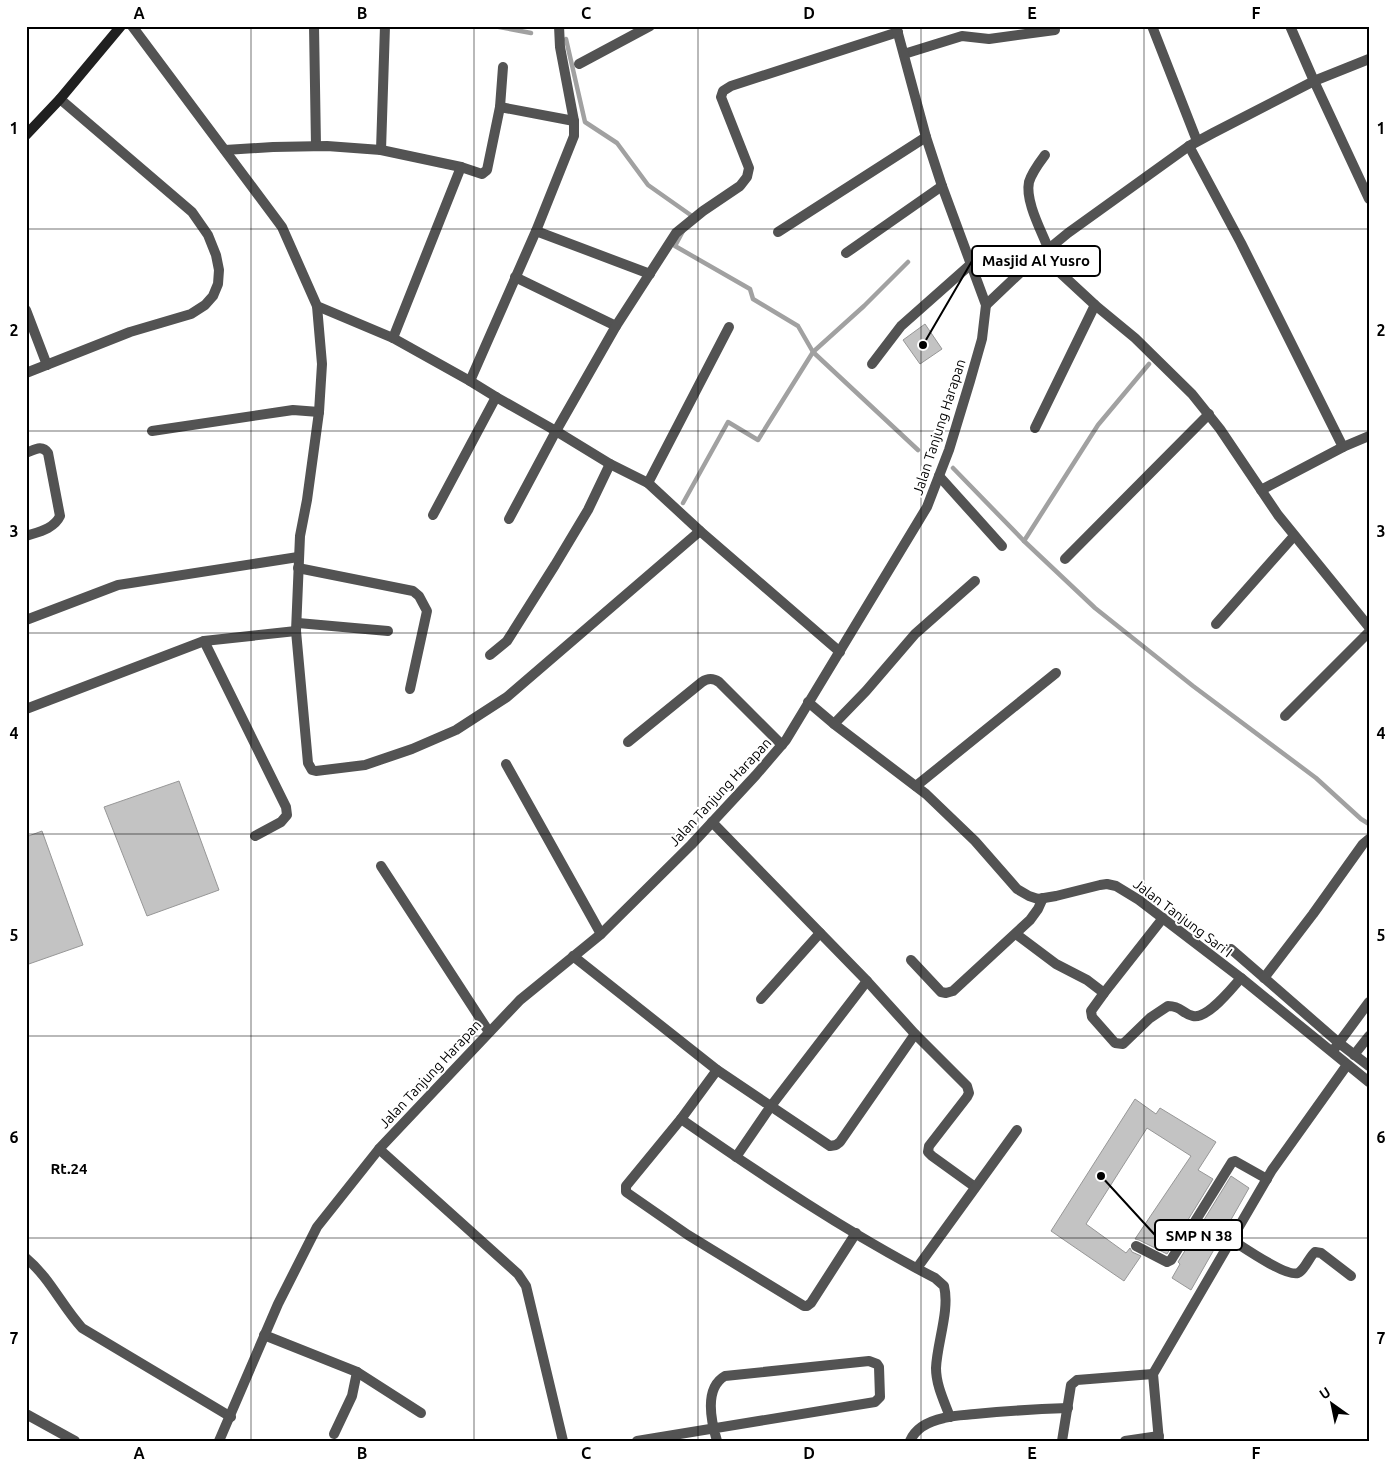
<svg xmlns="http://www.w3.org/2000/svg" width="1395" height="1467" viewBox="0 0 1395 1467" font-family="Ubuntu,sans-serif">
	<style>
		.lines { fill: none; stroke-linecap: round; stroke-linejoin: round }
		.stream { stroke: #a1a1a1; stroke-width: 4.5 }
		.building { fill: #c3c3c3; stroke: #979797 }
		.street { stroke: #535353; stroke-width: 10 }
		.secondary { stroke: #202020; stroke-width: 10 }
		.grid { fill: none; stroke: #000; stroke-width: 1; stroke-opacity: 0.55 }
		.labels { text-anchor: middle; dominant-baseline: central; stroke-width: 4; stroke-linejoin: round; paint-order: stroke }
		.street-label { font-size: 14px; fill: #000; stroke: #fff }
		.neighbourhood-label { font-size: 15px; font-weight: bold; fill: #000; stroke: #fff }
		.leader { fill: none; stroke: #000; stroke-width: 2 }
		.callout-dot { fill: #000; stroke: #fff; stroke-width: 2 }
		.callout { fill: #fff; stroke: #000; stroke-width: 2 }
		.callout-label { font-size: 15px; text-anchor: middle; font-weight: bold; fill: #000 }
		.neatline { fill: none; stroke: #000; stroke-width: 2 }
		.grid-label { font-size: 16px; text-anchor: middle; font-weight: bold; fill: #000 }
	</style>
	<rect width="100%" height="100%" fill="#fff"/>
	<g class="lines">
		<!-- stream -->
		<g class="stream">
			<path d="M494 26 531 33"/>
			<path d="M566 39 585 122 617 143 648 185 692 216 690 218"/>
			<path d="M683 231 675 246 750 289 753 299 798 326 813 352 918 450"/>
			<path d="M953 468 1024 541 1095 608 1193 686 1316 778 1361 819 1369 824"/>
			<path d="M683 503 728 422 758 440 813 352 864 306 908 262"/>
			<path d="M1024 541 1098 425 1149 364"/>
		</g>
	</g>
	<!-- building -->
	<g class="building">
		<path d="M925 324 942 349 920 364 903 340Z"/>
		<path d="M179 781 219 890 147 916 104 807Z"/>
		<path d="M42 831 83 945 26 965V837Z"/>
		<path d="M1135 1099 1156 1114 1160 1108 1216 1142 1198 1170 1213 1179 1167 1254 1139 1240 1135 1239 1191 1156 1147 1128 1086 1224 1126 1253 1130 1248 1132 1252 1141 1256 1124 1281 1051 1231Z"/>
		<path d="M1231 1176 1249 1188 1191 1290 1172 1278 1180 1264 1178 1262Z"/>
	</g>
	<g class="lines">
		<!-- street -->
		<g class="street">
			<path d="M132 26 282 227 317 306 393 338 470 381 496 397 556 431 610 464 648 483 700 531 840 652"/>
			<path d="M314 26 316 146"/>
			<path d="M1152 26 1197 141"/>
			<path d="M1290 26 1314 81 1369 199"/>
			<path d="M904 54 962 36 989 39 1055 30"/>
			<path d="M579 64 650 26"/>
			<path d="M500 107 574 121"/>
			<path d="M1189 146 1241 243 1343 447"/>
			<path d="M225 150 273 147 327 146 381 150 461 167 482 174 487 170 500 107 503 67"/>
			<path d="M381 150 385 26"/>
			<path d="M1045 155C1039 163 1032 172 1029 182 1025 201 1041 230 1048 248"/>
			<path d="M536 231 650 274"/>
			<path d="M778 232 926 137"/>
			<path d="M846 253 942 186"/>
			<path d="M1041 255 1095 305 1135 338 1192 394 1220 429 1278 515 1369 627"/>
			<path d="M515 277 616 326"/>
			<path d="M986 305 1023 270 1068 233 1189 146 1213 133 1314 81 1369 59"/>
			<path d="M317 306 322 364 319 412 307 500 300 536 296 631 308 763 312 770 316 771 365 765 412 749 456 730 507 697 700 531"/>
			<path d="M26 310 47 365"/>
			<path d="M393 338 461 167"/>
			<path d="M872 364 901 326 971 264"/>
			<path d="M26 373 130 332 191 314 205 305 213 296 218 284 219 270 216 255 208 235 192 212 60 99"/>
			<path d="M470 381 536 231 574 136V121L560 47 559 26"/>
			<path d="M1035 428 1095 305"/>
			<path d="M152 431 293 410 319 412"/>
			<path d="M26 453C34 450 42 444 48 453L60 516C54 529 38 532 26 536"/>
			<path d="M939 476 1002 546"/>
			<path d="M648 483 729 327"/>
			<path d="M1261 490 1343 447 1369 436"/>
			<path d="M433 515 496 397"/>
			<path d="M509 519 556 431 616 326 676 233 703 211 740 186 747 177 749 168 721 97 723 91 731 86 898 32"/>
			<path d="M1065 559 1209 414"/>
			<path d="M298 568 413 591 419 596 427 611 410 689"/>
			<path d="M26 620 118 585 298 557"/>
			<path d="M298 623 388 631"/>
			<path d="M1216 624 1294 536"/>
			<path d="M204 641 286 807 287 815 281 822 255 836"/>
			<path d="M490 655 507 641 555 565 588 510 610 464"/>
			<path d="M808 702 834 724 926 794 975 841 1017 889 1029 896 1038 899 1056 896 1100 885 1107 884 1116 886 1139 900 1241 978 1369 1082"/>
			<path d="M26 709 204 641 296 631"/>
			<path d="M1285 716 1369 632"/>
			<path d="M834 724 866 691 915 634 975 581"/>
			<path d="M628 742 702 682C708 678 713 678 719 682L782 745"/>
			<path d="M506 764 601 934"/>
			<path d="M916 786 1056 673"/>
			<path d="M712 822 867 981 771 1106 736 1157"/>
			<path d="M381 866 489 1032"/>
			<path d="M1163 918 1104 993 1091 1011 1092 1017 1115 1043 1123 1044 1150 1018 1168 1006C1182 1006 1182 1014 1193 1016 1208 1019 1231 989 1241 978"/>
			<path d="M1016 934 1056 964 1087 980 1104 993"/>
			<path d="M1231 949 1339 1043 1369 1066"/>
			<path d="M573 956 717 1070 830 1146 836 1145 840 1142 915 1034"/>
			<path d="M911 960 941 992 946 993 953 991 1030 920 1038 909 1043 898"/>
			<path d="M1264 978 1313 914 1363 844 1369 839"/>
			<path d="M867 981 915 1034 967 1086 969 1093 967 1097 929 1146 928 1152 932 1156 975 1187"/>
			<path d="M761 999 820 933"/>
			<path d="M1335 1048 1369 1002"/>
			<path d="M1354 1055 1369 1036"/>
			<path d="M717 1070 681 1119 626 1186V1192L688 1235 804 1306H807L811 1303 856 1233"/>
			<path d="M681 1119C763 1176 846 1232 935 1278L944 1286C950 1310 937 1343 936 1368 936 1385 944 1401 950 1417"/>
			<path d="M379 1149 518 1274 526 1286 563 1441"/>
			<path d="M1232 1240C1243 1247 1286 1277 1298 1273 1305 1270 1309 1257 1315 1252L1321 1253 1351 1276"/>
			<path d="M1136 1246 1167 1262 1171 1260 1232 1162 1235 1161 1267 1179"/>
			<path d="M26 1258C49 1277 62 1306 82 1328L231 1417"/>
			<path d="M917 1268 1017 1130"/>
			<path d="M264 1335 357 1372 421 1413"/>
			<path d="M26 1414 75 1441"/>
			<path d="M334 1434 352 1396 357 1372"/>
			<path d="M219 1441 278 1304 317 1227 379 1149 520 1000 601 934 691 845 756 775 786 740 927 507 949 450 970 381 982 339 986 305 942 186 926 137 896 26"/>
			<path d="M637 1441 875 1402 880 1397 879 1367 877 1364 869 1361 725 1376C704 1388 711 1421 717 1441"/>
			<path d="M910 1441C916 1427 930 1421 944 1418 954 1415 965 1415 975 1414 1006 1411 1037 1409 1068 1408"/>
			<path d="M1062 1441 1071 1385 1077 1380 1153 1374"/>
			<path d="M1125 1441 1159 1436"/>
			<path d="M1159 1441 1153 1374 1272 1170 1347 1065"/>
		</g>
		<!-- secondary -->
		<path class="secondary" d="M26 135 60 99 121 26"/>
	</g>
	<!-- grid -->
	<path class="grid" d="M251 26V1441M474 26V1441M698 26V1441M921 26V1441M1144 26V1441M26 229H1369M26 431H1369M26 633H1369M26 834H1369M26 1036H1369M26 1238H1369"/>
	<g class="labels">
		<!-- street labels -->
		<g class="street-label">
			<text transform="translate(939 427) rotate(-72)">Jalan Tanjung Harapan</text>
			<text transform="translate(720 792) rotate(-47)">Jalan Tanjung Harapan</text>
			<text transform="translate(1183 918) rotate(37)">Jalan Tanjung Sari I</text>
			<text transform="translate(430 1074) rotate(-47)">Jalan Tanjung Harapan</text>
		</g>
		<!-- neighbourhood labels -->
		<g class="neighbourhood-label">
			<text x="69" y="1168">Rt.24</text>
		</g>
	</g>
	<!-- callouts -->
	<path class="leader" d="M923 345L972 261M1101 1176L1155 1235"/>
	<g class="callout-dot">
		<circle cx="923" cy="345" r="5"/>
		<circle cx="1101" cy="1176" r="5"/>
	</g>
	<g class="callout">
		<rect x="972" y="246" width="128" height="30" rx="5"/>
		<rect x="1155" y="1220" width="87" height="30" rx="5"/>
	</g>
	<g class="callout-label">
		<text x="1036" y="266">Masjid Al Yusro</text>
		<text x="1199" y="1241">SMP N 38</text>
	</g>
	<!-- border -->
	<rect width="1395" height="1467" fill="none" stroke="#ffffff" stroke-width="55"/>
	<!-- north arrow -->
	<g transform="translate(1332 1404) rotate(327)" stroke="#ffffff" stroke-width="4" paint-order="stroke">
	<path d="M0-4L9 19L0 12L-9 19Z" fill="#000000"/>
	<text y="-8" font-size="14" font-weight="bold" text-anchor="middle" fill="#000000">U</text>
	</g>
	<rect x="28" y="28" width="1340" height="1412" class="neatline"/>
	<g class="grid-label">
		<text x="139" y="19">A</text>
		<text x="362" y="19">B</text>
		<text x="586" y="19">C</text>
		<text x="809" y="19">D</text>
		<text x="1032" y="19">E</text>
		<text x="1256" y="19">F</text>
		<text x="14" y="134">1</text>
		<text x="1381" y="134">1</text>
		<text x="14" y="336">2</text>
		<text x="1381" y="336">2</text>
		<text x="14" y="537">3</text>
		<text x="1381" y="537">3</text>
		<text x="14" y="739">4</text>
		<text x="1381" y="739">4</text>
		<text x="14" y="941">5</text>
		<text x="1381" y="941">5</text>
		<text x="14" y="1143">6</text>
		<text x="1381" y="1143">6</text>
		<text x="14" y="1344">7</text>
		<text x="1381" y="1344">7</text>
		<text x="139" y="1459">A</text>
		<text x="362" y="1459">B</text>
		<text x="586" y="1459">C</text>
		<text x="809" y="1459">D</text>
		<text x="1032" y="1459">E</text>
		<text x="1256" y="1459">F</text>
	</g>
</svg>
